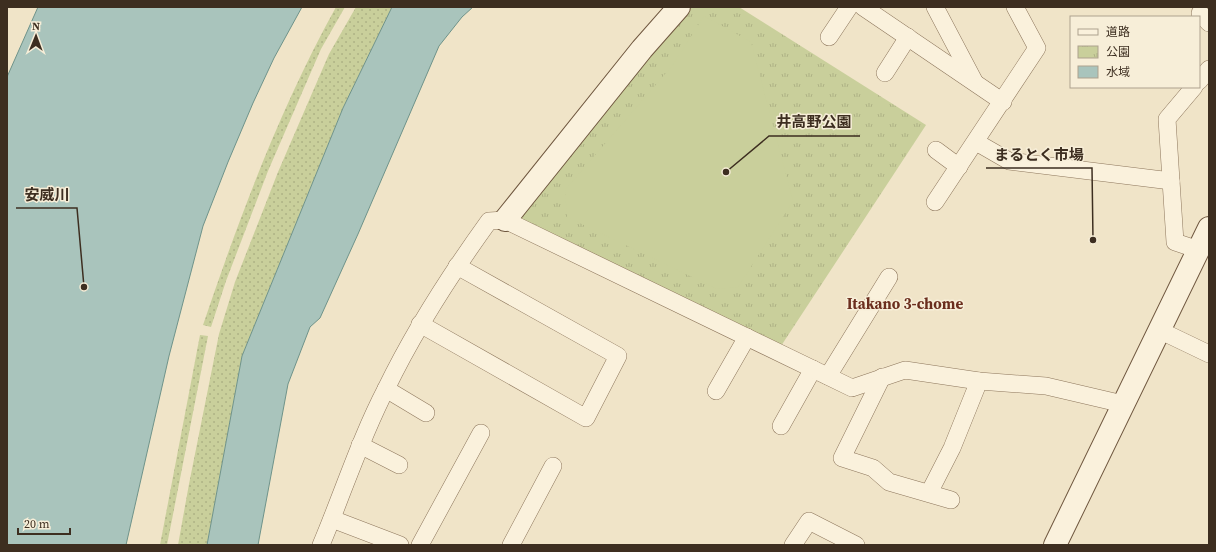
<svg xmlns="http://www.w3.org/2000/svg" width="1216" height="552" viewBox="0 0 1216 552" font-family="'Source Serif 4','Noto Sans JP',serif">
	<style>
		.grass { fill: url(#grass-dots) }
		.park { fill: url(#park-tufts) }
		.pitch { fill: #c9cf9b }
		.water { fill: #a9c4bc; stroke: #6f938a }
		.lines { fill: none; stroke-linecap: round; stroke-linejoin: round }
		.street-casing { stroke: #8d765c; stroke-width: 18 }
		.secondary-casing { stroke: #6f573f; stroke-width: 24 }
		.street { stroke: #faf1dc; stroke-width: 17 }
		.secondary { stroke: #faf1dc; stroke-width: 22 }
		.labels { text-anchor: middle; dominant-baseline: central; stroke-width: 3; stroke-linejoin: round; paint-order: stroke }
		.neighbourhood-label { font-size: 15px; font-weight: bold; fill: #6b2e1e; stroke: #f7eed8 }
		.leader { fill: none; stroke: #3d2e20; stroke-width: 1.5 }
		.callout-dot { fill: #3d2e20; stroke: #f7eed8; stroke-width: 1.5 }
		.callout-label { font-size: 15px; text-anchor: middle; font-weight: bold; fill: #3d2e20; stroke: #f7eed8; stroke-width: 3; stroke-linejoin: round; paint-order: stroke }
	</style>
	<defs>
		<pattern id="grass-dots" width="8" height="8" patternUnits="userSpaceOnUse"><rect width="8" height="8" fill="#c9cf9b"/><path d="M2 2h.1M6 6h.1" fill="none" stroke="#aeb285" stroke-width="1.8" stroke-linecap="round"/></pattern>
		<pattern id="park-tufts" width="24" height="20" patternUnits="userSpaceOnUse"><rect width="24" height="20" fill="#c9cf9b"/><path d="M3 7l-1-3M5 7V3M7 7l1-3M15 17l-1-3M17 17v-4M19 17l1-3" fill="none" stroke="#aeb285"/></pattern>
	</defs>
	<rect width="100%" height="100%" fill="#f0e4c8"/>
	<!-- grass -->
	<g class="grass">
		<path d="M336 7H345L321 49 268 171 226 281 211 327 203 325C240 216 280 108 336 7Z"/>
		<path d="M356 7H392L343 108 242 356 207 545H178L189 484 219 334 235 282 278 172 329 54Z"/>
		<path d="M200 335 208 336 167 545H160Z"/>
	</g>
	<!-- park -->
	<path class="park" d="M691 7H739L926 125 781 346 518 218Z"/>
	<!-- pitch -->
	<path class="pitch" d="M704 16 751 42 793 201 738 287 717 289 567 217 565 190 672 66Z"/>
	<!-- water -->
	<g class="water">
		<path d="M38 7H302L274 58 253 103 228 162 203 226 169 356 126 545H7V77Z"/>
		<path d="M392 7H473L462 17 439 46 358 234 320 318 310 327 288 384 258 545H207L242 356 343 108Z"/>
	</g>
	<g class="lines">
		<!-- street casing -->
		<g class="street-casing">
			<g id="street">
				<path d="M863 7 1003 102"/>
				<path d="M935 7 974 81"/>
				<path d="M1200 13 1209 23"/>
				<path d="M829 37 849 7"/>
				<path d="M885 73 908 37"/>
				<path d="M1199 81 1209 69"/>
				<path d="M1194 87 1167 119 1175 242 1199 250"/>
				<path d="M976 142 1009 161 1171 181"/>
				<path d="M936 150 959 167"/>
				<path d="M935 202 1037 48 1015 7"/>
				<path d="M420 324 586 418 618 356 457 266"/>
				<path d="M1159 330 1209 354"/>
				<path d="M828 376 889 277"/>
				<path d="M882 377 842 458 873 468 889 482 951 500"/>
				<path d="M386 389 426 413"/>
				<path d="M716 391 747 337"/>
				<path d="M781 426 813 369"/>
				<path d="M360 445 399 465"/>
				<path d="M929 493 952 448 979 381"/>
				<path d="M332 519 400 545"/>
				<path d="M321 545C343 493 360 439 386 389 415 329 450 275 489 221L505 220 852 388 905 370 979 381 1046 386 1123 404"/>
				<path d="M420 545 481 433"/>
				<path d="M511 545 553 466"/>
				<path d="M793 545 809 521 856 545"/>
			</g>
		</g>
		<!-- secondary casing -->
		<g class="secondary-casing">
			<g id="secondary">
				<path d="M505 220 642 49 679 7"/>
				<path d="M1055 545 1209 228"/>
			</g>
		</g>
		<!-- street -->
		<use href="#street" class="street"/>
		<!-- secondary -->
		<use href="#secondary" class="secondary"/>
	</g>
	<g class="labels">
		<!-- neighbourhood labels -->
		<g class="neighbourhood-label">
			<text x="905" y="303">Itakano 3-chome</text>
		</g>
	</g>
	<!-- callouts -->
	<path class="leader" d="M726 172L769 136H860M1093 240L1092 168H986M84 287L77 208H16"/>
	<g class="callout-dot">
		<circle cx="726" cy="172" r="4"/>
		<circle cx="1093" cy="240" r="4"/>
		<circle cx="84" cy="287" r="4"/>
	</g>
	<g class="callout-label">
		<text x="814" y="127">井高野公園</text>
		<text x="1039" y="160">まるとく市場</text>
		<text x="47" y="200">安威川</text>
	</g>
	<!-- border -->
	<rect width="1216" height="552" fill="none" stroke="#3d2e20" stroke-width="16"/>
	<!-- legend -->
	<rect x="1070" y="16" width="130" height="72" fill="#f7eed8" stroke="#ada18e"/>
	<rect x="1078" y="29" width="20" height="6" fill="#faf1dc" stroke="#ada18e"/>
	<text x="1106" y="36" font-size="12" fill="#3d2e20">道路</text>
	<rect x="1078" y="46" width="20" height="12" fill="url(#park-tufts)" stroke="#ada18e"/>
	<text x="1106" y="56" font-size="12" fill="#3d2e20">公園</text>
	<rect x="1078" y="66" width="20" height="12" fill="#a9c4bc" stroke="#ada18e"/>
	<text x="1106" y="76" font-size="12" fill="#3d2e20">水域</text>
	<!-- north arrow -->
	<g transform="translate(36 36) rotate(1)" stroke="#f7eed8" stroke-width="3" paint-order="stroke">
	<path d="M0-3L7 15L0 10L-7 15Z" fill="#3d2e20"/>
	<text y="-6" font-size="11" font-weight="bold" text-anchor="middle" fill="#3d2e20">N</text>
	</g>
	<!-- scale -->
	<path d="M18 528v6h52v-6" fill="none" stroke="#3d2e20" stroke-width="2"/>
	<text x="24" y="528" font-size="12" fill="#3d2e20" stroke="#f7eed8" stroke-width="3" paint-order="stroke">20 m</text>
</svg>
